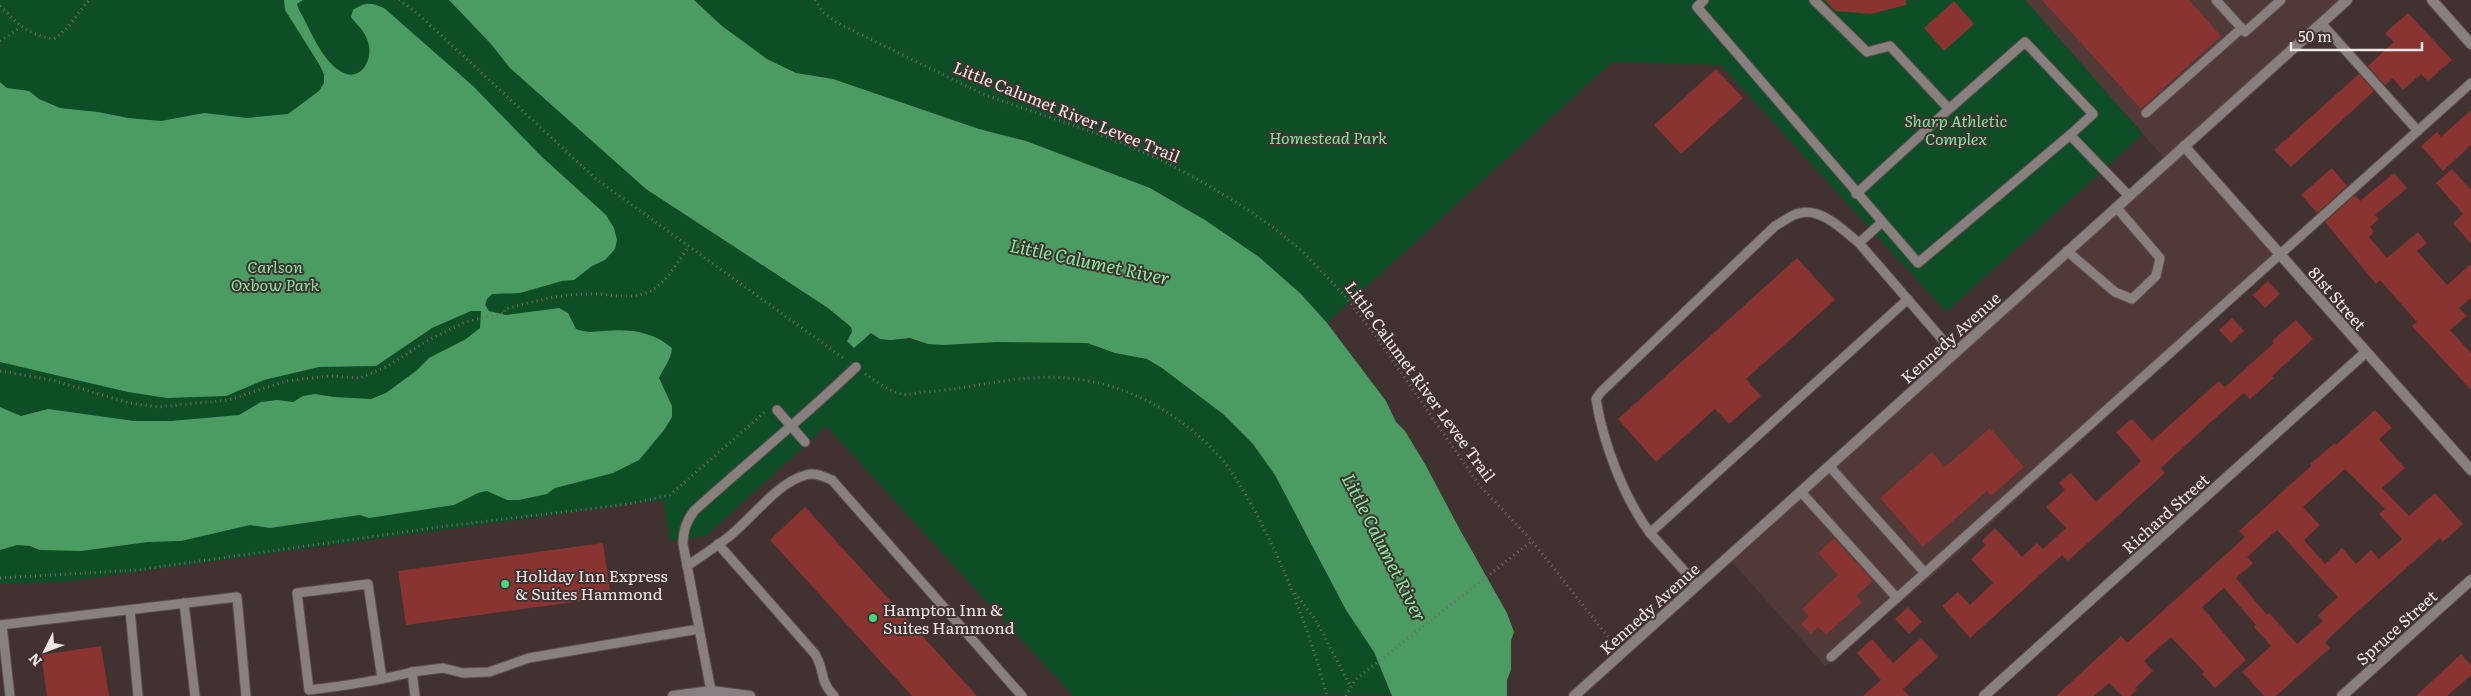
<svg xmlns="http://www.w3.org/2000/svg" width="2471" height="696" viewBox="0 0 2471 696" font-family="Literata,serif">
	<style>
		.built { fill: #503937 }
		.green { fill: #0d4e27 }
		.water { fill: #4a9c63 }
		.building { fill: #8a3431; fill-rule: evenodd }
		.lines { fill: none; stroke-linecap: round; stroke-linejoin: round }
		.service-casing { stroke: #5d4e4d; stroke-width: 11 }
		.minor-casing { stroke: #5d4e4d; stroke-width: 12 }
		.tertiary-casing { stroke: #5d4e4d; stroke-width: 12 }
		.path { stroke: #786a69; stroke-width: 3; stroke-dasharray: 1 4; stroke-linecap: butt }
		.service { stroke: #88807f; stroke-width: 9 }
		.minor { stroke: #88807f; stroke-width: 10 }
		.tertiary { stroke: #88807f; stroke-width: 10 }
		.poi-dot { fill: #45d77a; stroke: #413130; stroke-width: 2 }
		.labels { text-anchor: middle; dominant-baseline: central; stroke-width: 4; stroke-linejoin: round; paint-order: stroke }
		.street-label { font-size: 16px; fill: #f2e8e7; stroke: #413130 }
		.park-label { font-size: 16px; font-style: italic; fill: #7dea9c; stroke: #413130 }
		.poi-label { font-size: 16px; fill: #f2e8e7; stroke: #413130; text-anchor: start }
		.water-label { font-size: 18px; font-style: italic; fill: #82efa1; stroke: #413130 }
	</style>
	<rect width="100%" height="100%" fill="#413130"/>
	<!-- built -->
	<g class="built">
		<path d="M2025 0H2339L2164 158Z"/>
		<path d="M2183 153 2279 261 1934 575 1825 666 1732 562Z"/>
	</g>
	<!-- green -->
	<g class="green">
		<path d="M0 0H449L491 44 510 68 646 189 828 308 851 327 852 332 849 337 866 338 871 333 943 345 997 342 1087 343 1115 353 1147 359 1162 368 1223 414 1253 444 1275 475 1346 610 1374 652 1392 695 1073 696 826 426 706 536 670 541 663 500 62 582 0 584Z"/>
		<path d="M694 0H2025L2143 134 1946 312 1721 65 1612 62 1327 323 1301 294 1259 257 1205 220 1150 188 1026 141 979 129 833 79 796 73 767 59 722 26Z"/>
	</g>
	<!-- water -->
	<g class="water">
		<path d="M284 0H303L297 4 299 10C311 30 320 58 340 71 360 84 374 60 368 42 365 31 358 26 351 17L353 10C365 2 371 2 384 8L473 86 541 156 606 215 614 228 617 240 615 249 605 260 592 266 574 280 562 281 520 293 492 294 487 299 485 305 489 311 506 315 559 308 568 313 576 329C587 333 593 332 604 331 630 329 651 331 672 348 671 360 664 367 659 378L672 406V417L664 430 639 460 613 473 555 488 547 494 519 500H507L487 491 478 493 454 505 369 518 360 515 270 528 250 525 181 541 148 542 81 551 40 550 30 546 17 545 0 550V407L21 416 48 409 134 421H171L239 415 261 402 277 400 293 402 303 396 315 394 334 397 371 399 386 393 416 371 429 358 466 339 480 328 481 311H471L432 328 376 366 319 367 264 380 226 396 167 398 128 392 0 362V82L7 88 29 91 39 99 60 108 98 112 128 118 161 121 204 113 247 118 288 114 319 91 324 83V74L319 64 285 10Z"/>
		<path d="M449 0H694L722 26 767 59 796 73 833 79 979 129 1026 141 1150 188 1205 220 1259 257 1301 294 1327 323 1386 401 1396 422 1405 431 1425 464 1459 528 1507 613 1514 632 1511 641V670L1507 680V696H1392L1374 652 1346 610 1275 475 1253 444 1223 414 1162 368 1147 359 1115 353 1087 343 997 342 943 345 928 344 910 338 891 340 880 339 871 333 854 348 847 341 852 332 851 327 828 308 646 189 510 68 491 44Z"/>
	</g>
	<!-- building -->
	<g class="building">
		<path d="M1825 0H1906V5L1871 14 1835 11Z"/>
		<path d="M2042 0H2189L2221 36 2141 109Z"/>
		<path d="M1954 1 1974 24 1944 51 1924 28Z"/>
		<path d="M2408 13 2452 60 2428 81 2421 74 2403 90 2393 78 2385 85 2368 66 2394 42 2385 33Z"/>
		<path d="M1716 69 1743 98 1681 154 1654 125Z"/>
		<path d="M2359 74 2374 91 2291 167 2274 150Z"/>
		<path d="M2471 110V145L2443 171 2421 146 2437 132 2441 137Z"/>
		<path d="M2332 168 2347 186 2317 213 2301 195Z"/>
		<path d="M2452 169 2471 190V244L2453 223 2463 214 2436 183Z"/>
		<path d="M2394 173 2407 188 2375 215 2379 219 2370 227 2374 232 2369 237 2387 258 2418 232 2427 243 2417 251 2447 285 2471 264V298L2459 308 2467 316 2450 330 2471 353V390L2412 326 2417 322 2380 280 2376 284 2325 222 2355 195 2360 201Z"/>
		<path d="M1797 258 1835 300 1746 379 1761 396 1729 424 1715 409 1656 462 1618 419Z"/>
		<path d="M2268 281 2280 294 2265 308 2253 295Z"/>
		<path d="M2232 318 2244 331 2231 343 2219 330Z"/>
		<path d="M2296 320 2313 339 2272 376 2274 378 2250 399 2244 393 2212 421 2161 468 2165 473 2068 561 2062 555 1970 638 1942 606 1958 592 1970 605 1993 583 1971 559 1986 545 1982 541 1995 528 2022 557 2037 543 2043 549 2066 528 2046 507 2065 490 2059 483 2071 473 2096 502 2141 461 2116 432 2132 419 2152 441 2219 381 2225 387 2274 343 2272 341Z"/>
		<path d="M2375 410 2392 428 2379 439 2405 468 2382 488 2409 516 2435 493 2463 524 2443 542 2440 538 2358 611 2325 642 2330 648 2276 696H2264L2242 672 2271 646 2254 627 2256 625 2224 588 2202 607 2246 660 2215 688 2202 674 2204 672 2171 637 2144 661 2153 671 2135 688 2137 690 2130 696H2122L2109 683 2094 696H2056L2121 636 2127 643 2245 537 2239 531 2311 466 2310 464 2335 443 2336 445ZM2345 469 2385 509 2379 514 2402 539 2379 559 2371 550 2356 564 2342 548 2325 564 2304 540 2320 525 2303 507ZM2277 530 2338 597 2318 615 2323 621 2297 644 2269 613 2267 615 2236 578 2253 563 2247 557Z"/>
		<path d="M1990 428 2024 467 1991 496 1987 491 1923 547 1880 498 1932 452 1945 467Z"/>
		<path d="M805 507 977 696H912L770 540Z"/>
		<path d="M1834 538 1873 581 1856 596 1862 602 1826 635 1818 627 1811 634 1801 624 1809 616 1802 609 1838 575 1818 553Z"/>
		<path d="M603 543 611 597 406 625 398 571Z"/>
		<path d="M1908 607 1922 622 1909 634 1895 619Z"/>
		<path d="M1921 638 1938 657 1903 689 1909 696H1863L1881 680 1857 653 1872 639 1893 663Z"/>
		<path d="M101 646 109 696H47L41 655Z"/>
		<path d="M2461 654 2471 665V675L2447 696H2416Z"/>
	</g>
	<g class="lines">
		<!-- service casing -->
		<g class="service-casing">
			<g id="service">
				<path d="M1704 0 1697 7 1918 263 2070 135"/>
				<path d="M1814 0 1867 52 1890 46 1949 109 1856 194"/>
				<path d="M2216 0 2245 32 2281 0"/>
				<path d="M2321 23 2418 131"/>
				<path d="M1949 109 2025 42 2093 114 2070 135 2129 196"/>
				<path d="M2146 113 2242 28"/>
				<path d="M1881 223 1859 243 1954 353"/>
				<path d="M2067 251 2115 292 2132 299 2156 276 2160 258 2116 207"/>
				<path d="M777 410 805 442"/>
				<path d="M1829 466 1925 573"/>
				<path d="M1801 492 1897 598"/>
				<path d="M1650 533C1624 498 1603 443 1596 399L1601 392 1775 226C1783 222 1792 214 1800 213 1822 208 1843 230 1859 243"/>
				<path d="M718 544 815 654C826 672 818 679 834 696"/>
				<path d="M687 566C702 556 717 546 731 535 753 517 778 482 806 475 815 472 824 477 832 480L1022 696"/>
				<path d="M1697 585 1650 533 1908 299"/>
				<path d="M184 603 195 696"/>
				<path d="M130 610 138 696"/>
				<path d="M0 625 237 597 246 696"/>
				<path d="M2 625 10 696"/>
				<path d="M1831 657 2471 83"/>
				<path d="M382 679 368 584 297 593 309 690C344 686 378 681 412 672"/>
				<path d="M711 691 683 544C683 531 686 522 694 511 748 462 804 417 856 367"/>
				<path d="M415 696 412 672 443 668 463 673 489 672 529 658 699 629"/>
			</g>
		</g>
		<!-- minor casing -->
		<g class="minor-casing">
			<g id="minor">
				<path d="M2432 0 2471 44"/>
				<path d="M2184 146 2471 470"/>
				<path d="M1984 696 2366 352"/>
				<path d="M2342 696 2471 580"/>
			</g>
		</g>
		<!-- tertiary casing -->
		<g class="tertiary-casing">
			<g id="tertiary">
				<path d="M673 696 711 691 750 696"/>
				<path d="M1574 696 2347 0"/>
			</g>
		</g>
		<!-- path -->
		<g class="path">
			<path d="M399 0 417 13 596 179 846 360"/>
			<path d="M815 0 823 12 837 23 985 95 1110 138 1159 159 1199 180 1244 207 1274 228 1301 250 1344 295 1377 338 1480 486 1532 541 1613 643"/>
			<path d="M0 6C19 25 26 33 53 39 70 30 76 14 89 0"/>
			<path d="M0 41 21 27"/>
			<path d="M0 371 52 380 129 403 159 407 229 400 286 381 329 376 360 378 388 366 425 342 465 322 505 313V309C532 302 559 294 587 294 609 293 631 301 651 291 666 283 678 261 688 248"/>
			<path d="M865 374C876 381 888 391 901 394 908 395 917 393 924 392 960 390 996 380 1032 378 1102 372 1169 402 1217 454 1234 472 1246 495 1258 517 1288 574 1310 634 1327 696"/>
			<path d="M0 578 137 570 447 526 629 504 670 495 765 412"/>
			<path d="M1295 593 1315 619 1351 687"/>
			<path d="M1346 696 1355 680 1532 541"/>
		</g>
		<!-- service -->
		<use href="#service" class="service"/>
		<!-- minor -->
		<use href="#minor" class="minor"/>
		<!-- tertiary -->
		<use href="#tertiary" class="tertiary"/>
	</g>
	<!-- markers -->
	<g class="poi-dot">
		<circle cx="505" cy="584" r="5"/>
		<circle cx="873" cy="618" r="5"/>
	</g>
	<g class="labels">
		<!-- street labels -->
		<g class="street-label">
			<text transform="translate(1067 111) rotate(22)">Little Calumet River Levee Trail</text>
			<text transform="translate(2338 298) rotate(49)">81st Street</text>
			<text transform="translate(1950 337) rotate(-42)">Kennedy Avenue</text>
			<text transform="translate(1421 381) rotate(54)">Little Calumet River Levee Trail</text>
			<text transform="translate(2165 513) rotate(-42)">Richard Street</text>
			<text transform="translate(1649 608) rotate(-42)">Kennedy Avenue</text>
			<text transform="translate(2396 627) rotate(-42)">Spruce Street</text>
		</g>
		<!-- park labels -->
		<g class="park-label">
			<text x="1956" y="120">Sharp Athletic<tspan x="1956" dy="18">Complex</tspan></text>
			<text x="1328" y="137">Homestead Park</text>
			<text x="275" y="266">Carlson<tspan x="275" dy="18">Oxbow Park</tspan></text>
		</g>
		<!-- poi labels -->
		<g class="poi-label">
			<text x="515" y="575">Holiday Inn Express<tspan x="515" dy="18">&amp; Suites Hammond</tspan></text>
			<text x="883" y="609">Hampton Inn &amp;<tspan x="883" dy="18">Suites Hammond</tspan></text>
		</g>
		<!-- water labels -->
		<g class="water-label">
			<text transform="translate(1090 261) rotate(12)">Little Calumet River</text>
			<text transform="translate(1385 547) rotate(63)">Little Calumet River</text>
		</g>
	</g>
	<!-- north arrow -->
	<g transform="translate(45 651) rotate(228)" stroke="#413130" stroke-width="4" paint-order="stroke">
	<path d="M0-4L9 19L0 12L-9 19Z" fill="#f2e8e7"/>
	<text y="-8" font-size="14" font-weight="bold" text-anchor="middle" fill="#f2e8e7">N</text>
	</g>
	<!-- scale -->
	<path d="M2291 42v8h131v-8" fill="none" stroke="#f2e8e7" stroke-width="2.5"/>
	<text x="2298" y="42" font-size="15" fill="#f2e8e7" stroke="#413130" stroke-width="4" paint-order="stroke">50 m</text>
</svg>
